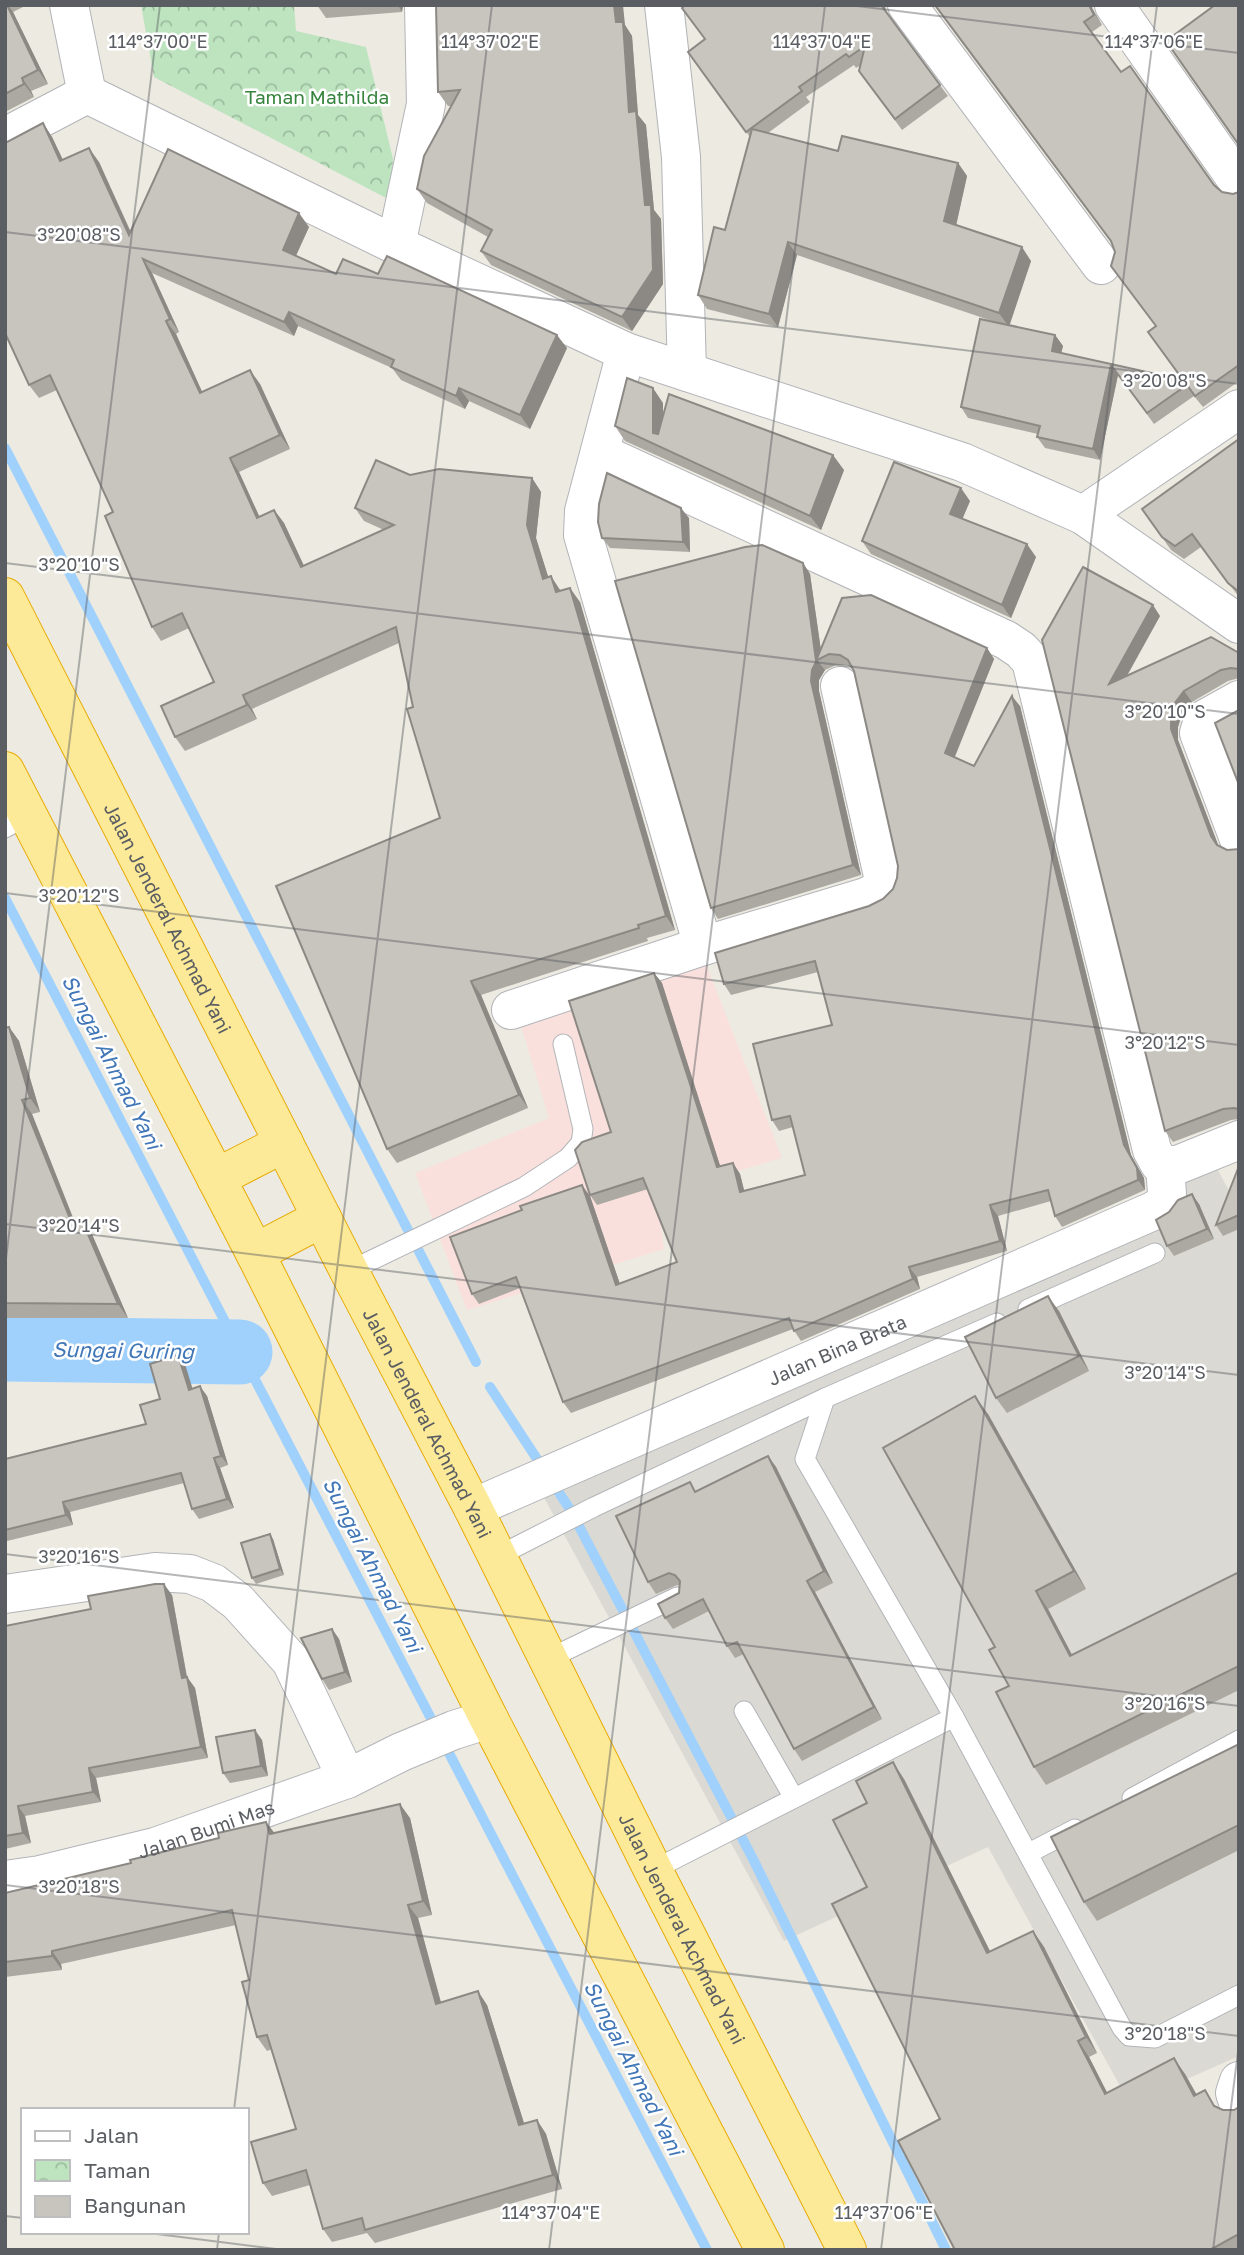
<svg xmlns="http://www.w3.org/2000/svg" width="1244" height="2255" viewBox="0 0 1244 2255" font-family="'Golos Text',sans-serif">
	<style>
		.industrial { fill: #dbd9d3 }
		.medical { fill: #fae0dc }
		.park { fill: url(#park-crowns) }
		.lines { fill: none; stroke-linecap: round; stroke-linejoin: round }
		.stream { stroke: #a0d1fd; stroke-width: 10 }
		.river { stroke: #a0d1fd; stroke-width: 65 }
		.service-casing { stroke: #b2b4b8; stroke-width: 21 }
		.minor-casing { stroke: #b2b4b8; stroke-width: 40 }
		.tertiary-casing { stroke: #b2b4b8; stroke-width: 40 }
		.trunk-casing { stroke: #e8ab05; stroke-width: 40 }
		.service { stroke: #fff; stroke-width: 19 }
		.minor { stroke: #fff; stroke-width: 38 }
		.tertiary { stroke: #fff; stroke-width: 38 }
		.trunk { stroke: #fcea98; stroke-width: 38 }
		.wall { fill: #aca9a3 }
		.shaded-wall { fill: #8c8985 }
		.building { fill: #c8c4be; stroke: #8c8985; stroke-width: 2 }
		.ticks { fill: none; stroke: #5a5d62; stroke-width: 2; stroke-opacity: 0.45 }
		.labels { text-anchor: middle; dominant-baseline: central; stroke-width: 5; stroke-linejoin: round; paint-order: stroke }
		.park-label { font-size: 19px; fill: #36843d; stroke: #fff }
		.street-label { font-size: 19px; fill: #5a5d62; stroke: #fff }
		.water-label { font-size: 21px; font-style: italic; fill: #4176b7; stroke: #fff }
		.ticks-label { font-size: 18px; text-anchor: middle; fill: #5a5d62; stroke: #fff; stroke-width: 5; stroke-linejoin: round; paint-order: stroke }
	</style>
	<defs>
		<pattern id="park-crowns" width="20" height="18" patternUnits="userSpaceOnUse" patternTransform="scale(1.75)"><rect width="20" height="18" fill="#bde4bf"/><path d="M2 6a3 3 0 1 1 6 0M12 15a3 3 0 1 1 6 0" fill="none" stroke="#9dbc9f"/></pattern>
	</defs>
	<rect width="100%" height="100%" fill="#eceae1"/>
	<!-- industrial -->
	<path class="industrial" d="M1214 1163 1239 1209V2056L1130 2104 988 1847 784 1941 541 1492 1150 1220 1179 1172Z"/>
	<!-- medical -->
	<path class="medical" d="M700 949 782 1158 656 1195 664 1249 467 1310 415 1173 549 1118 518 1016Z"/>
	<!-- park -->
	<path class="park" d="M141 5H294L296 31 366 47 393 159 390 200 154 77Z"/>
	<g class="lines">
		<!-- stream -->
		<g class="stream">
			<path d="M5 448 476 1362"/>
			<path d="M5 898 707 2250"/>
			<path d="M490 1387 571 1511 753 1859 946 2250"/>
		</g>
		<!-- river -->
		<path class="river" d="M5 1349 240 1352"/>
		<!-- service casing -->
		<g class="service-casing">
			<g id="service">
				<path d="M5 828 29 815"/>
				<path d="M349 1271 524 1187 568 1158 581 1143 583 1129 563 1044"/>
				<path d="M1028 1309 1155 1253"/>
				<path d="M825 1398 805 1459 954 1717 1122 2028 1129 2036 1155 2038 1239 1995"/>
				<path d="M496 1557 594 1507 825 1398 997 1323"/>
				<path d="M548 1659 677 1597"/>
				<path d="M744 1711 794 1798"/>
				<path d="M1132 1798 1239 1740"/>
				<path d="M1029 1853 1075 1829"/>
				<path d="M653 1870 954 1717"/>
			</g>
		</g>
		<!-- minor casing -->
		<g class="minor-casing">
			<g id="minor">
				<path d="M69 5 87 94"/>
				<path d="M664 5 681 157 687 372"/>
				<path d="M907 5 1101 265"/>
				<path d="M1114 5 1239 183"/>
				<path d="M87 94 396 245 626 352 962 462 1083 515 1239 624"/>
				<path d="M5 137 87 94"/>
				<path d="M396 245 426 104 424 5"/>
				<path d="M626 352 584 511 583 535 703 946"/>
				<path d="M600 453 1006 640 1021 650 1031 661 1152 1150 1159 1163 1175 1166 1239 1140"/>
				<path d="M1083 515 1239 409"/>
				<path d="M1239 700 1203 720 1199 733 1239 839"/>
				<path d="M511 1010 703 946 866 897 880 890 884 880 840 686"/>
				<path id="s1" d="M473 1508 1153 1211 1164 1204 1167 1194 1165 1166"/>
				<path d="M5 1594 155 1572 190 1574 213 1583 238 1602 291 1661 347 1779"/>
				<path d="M1239 2081 1235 2093 1239 2105"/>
			</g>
		</g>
		<!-- tertiary casing -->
		<g class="tertiary-casing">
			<g id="tertiary">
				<path id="s2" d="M5 1880 40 1875 155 1847 347 1779 401 1752 454 1730 489 1719"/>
			</g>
		</g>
		<!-- trunk casing -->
		<g class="trunk-casing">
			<g id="trunk">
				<path id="s3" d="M5 597 349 1271 473 1508 653 1870 847 2250"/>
				<path d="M5 771 255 1253 489 1719 765 2250"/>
				<path d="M216 1178 284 1143"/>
				<path d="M255 1253 322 1218"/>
			</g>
		</g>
		<!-- service -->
		<use href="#service" class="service"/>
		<!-- minor -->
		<use href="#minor" class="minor"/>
		<!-- tertiary -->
		<use href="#tertiary" class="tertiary"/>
		<!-- trunk -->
		<use href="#trunk" class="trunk"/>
	</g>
	<!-- wall -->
	<g class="wall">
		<path d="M5 5H27L13 12 48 84 31 91 34 97 5 112Z"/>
		<path d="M317 5H403L402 12 326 18Z"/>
		<path d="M685 5H886L885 8 889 17 948 96 902 130 859 71 861 65 856 68 854 65 806 97 810 102 768 133 838 151 958 163 967 176 956 225 1031 261 1009 325 1055 335 1063 346 1061 353 1182 379 1156 326 1115 252 1111 242 934 5H1093L1092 8 1102 25 1092 32 1121 72 1214 185 1222 192 1233 194 1239 192V381L1203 407 1194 396 1154 424 1118 375 1100 460 1045 448 1037 437 1038 434 968 418 961 407 998 323 797 255 778 327 707 309 698 295 725 230 750 137 688 52 705 40Z"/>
		<path d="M625 25 632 36 638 115 646 125 654 210 661 219 663 284 632 331 491 265 481 251 488 237 427 203 417 189 452 106H448L438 92Z"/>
		<path d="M43 123 52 137 63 160 99 162 131 232 309 227 296 256 336 274H378L567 348 530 429 469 401 465 409 401 380 392 368 298 326 294 336 152 273 179 332 176 334 202 392 260 384 290 449 239 472 259 516 274 510 284 523 304 566 384 530 364 521 355 508 410 475 532 478 541 492 536 538 548 577 561 591 580 602 675 930 647 938 648 941 481 995 528 1108 397 1163 387 1149 440 818 413 707 399 643 252 709 257 719 185 751 175 737 214 682 189 628 161 641 152 627 113 512 57 390 39 398 29 385Z"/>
		<path d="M663 403V414L844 470 821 530 625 441 615 426Z"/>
		<path d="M1239 439V597L1201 547 1184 559 1171 550 1142 509Z"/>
		<path d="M970 501 962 519 1036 557 1011 618 871 554 862 541Z"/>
		<path d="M689 518 690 552 610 548 602 538Z"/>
		<path d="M803 563 810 574 821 650 987 648 994 659 955 757 974 766 1020 706 1131 1155 1144 1178 1145 1190 1062 1227 1055 1216 1051 1201 998 1216 1007 1251 917 1277 920 1289 801 1341 793 1329 571 1413 563 1402 520 1288 479 1304 472 1294 590 1196 620 1284 677 1262 648 1189 597 1205 590 1195 611 1132 654 973 662 983 720 1166 733 1163 740 1174 744 1190 805 1175 793 1127 779 1131 772 1120 832 1025 818 972 731 995 724 984 883 899 893 889 897 878 898 866 853 669 847 665H836L825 670 819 680V691L861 875 718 919 711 908Z"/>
		<path d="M1160 616 1127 676 1239 653V678L1228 681 1192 702 1182 714 1178 727V740L1218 845 1227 850 1239 849V1119L1231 1120 1173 1142 1165 1131 1042 640Z"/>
		<path d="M9 1027 19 1041 40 1112 32 1114 74 1220 91 1232 128 1318H5V1028Z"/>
		<path d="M1239 1166V1229L1223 1236 1216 1225Z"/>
		<path d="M1199 1204 1214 1239 1174 1256 1167 1246Z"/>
		<path d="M1059 1311 1089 1371 1007 1413 996 1398Z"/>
		<path d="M178 1355 185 1364 192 1389 207 1396 228 1465 220 1468 234 1508 199 1519 192 1509 184 1483 70 1512 73 1525 7 1541 5 1538V1459L146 1424 160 1399Z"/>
		<path d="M988 1414 1086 1589 1048 1609 1072 1655 1239 1572V1690L1046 1785 1034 1767 1009 1686 995 1647Z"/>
		<path d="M768 1456 776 1467 833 1583 815 1592 882 1719 802 1761 794 1749 744 1654 735 1658 727 1646 709 1611 673 1629 665 1618 679 1593 680 1585H677L656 1594 648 1582 696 1491Z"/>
		<path d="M273 1539 284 1575 256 1584 252 1578Z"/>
		<path d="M172 1595 187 1677 195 1688 208 1758 96 1778 101 1802 25 1816 31 1843 5 1849V1626Z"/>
		<path d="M332 1629 339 1639 352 1682 329 1690 322 1679Z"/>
		<path d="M262 1740 268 1776 230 1783 223 1773Z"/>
		<path d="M1239 1744V1850L1097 1921 1084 1902Z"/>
		<path d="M904 1779 990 1952 1033 1931 1044 1947 1097 2053 1089 2057 1107 2093 1185 2074 1197 2095 1223 2110H1234L1239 2107V2250H955L940 2119 867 1887V1803Z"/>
		<path d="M410 1818 432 1915 418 1918 441 2002 487 2005 524 2124 537 2120 546 2134 562 2189 375 2243 367 2233 332 2242 323 2229 310 2185 272 2196 263 2183 296 2129 272 2049 267 2051 257 2037 249 1980 236 1925 61 1964 62 1970 5 1977V1893L131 1863 219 1838 266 1822 274 1833Z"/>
	</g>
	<!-- shaded-wall -->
	<g class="shaded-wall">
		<path d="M7 5H8L13 12 48 84 38 70Z"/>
		<path d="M398 5H403L402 12Z"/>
		<path d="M614 5H623L625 25 632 36 638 115 646 125 654 210 661 219 663 284 632 331 622 317 645 205 629 112 616 22Z"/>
		<path d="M881 5H886L885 8 889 18Z"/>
		<path d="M1089 5H1093L1092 8 1102 25Z"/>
		<path d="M22 78 31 91 34 97 24 84Z"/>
		<path d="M43 123 52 137 70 175 60 161Z"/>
		<path d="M89 148 99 162 138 249 129 235Z"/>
		<path d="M958 163 967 176 954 235 944 221Z"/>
		<path d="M299 213 309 227 292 264 283 250Z"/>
		<path d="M788 242 797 255 778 327 769 314Z"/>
		<path d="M1022 247 1031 261 1009 327 999 313Z"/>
		<path d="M143 259 152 273 179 332 170 319Z"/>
		<path d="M289 312 298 326 294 336 284 322Z"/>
		<path d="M166 321 176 334 209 407 200 393Z"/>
		<path d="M557 335 567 348 530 429 520 415Z"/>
		<path d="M1055 335 1063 346 1059 362 1052 351Z"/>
		<path d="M1111 365 1118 375 1100 460 1093 449Z"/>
		<path d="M250 370 260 384 290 449 280 435Z"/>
		<path d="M459 388 469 401 465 409 456 396Z"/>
		<path d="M653 388 663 403V448L653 433Z"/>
		<path d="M833 455 844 470 821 530 810 516Z"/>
		<path d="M230 458 239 472 266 531 257 518Z"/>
		<path d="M532 478 541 492 536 538 553 592 543 579 527 525Z"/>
		<path d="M961 488 970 501 959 527 950 514Z"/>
		<path d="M681 508 689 518 690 552 683 542Z"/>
		<path d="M274 510 284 523 311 581 301 567Z"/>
		<path d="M1027 544 1036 557 1011 618 1002 605Z"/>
		<path d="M803 563 810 574 822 658 817 660 825 670 819 680V691L861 875 853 865 811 681Z"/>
		<path d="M551 576 560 590 565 606 556 592Z"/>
		<path d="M570 588 580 602 675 930 666 916Z"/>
		<path d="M1153 605 1160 616 1116 695 1109 684Z"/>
		<path d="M987 648 994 659 952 763 945 753Z"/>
		<path d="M1184 691 1192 702 1182 714 1178 727V740L1219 847 1211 836 1171 729V717L1175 703Z"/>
		<path d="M243 695 252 709 257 719 247 705Z"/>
		<path d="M1012 696 1020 706 1131 1155 1144 1178 1145 1190 1138 1180 1124 1145Z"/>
		<path d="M654 973 662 983 724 1178 717 1167Z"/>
		<path d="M471 981 481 995 528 1108 519 1095Z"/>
		<path d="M9 1027 19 1041 40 1112 30 1098Z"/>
		<path d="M22 1100 32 1114 80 1236 71 1221Z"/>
		<path d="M733 1163 740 1174 747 1202 740 1192Z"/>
		<path d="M582 1185 590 1196 624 1296 616 1285Z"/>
		<path d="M1192 1194 1199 1204 1214 1239 1207 1229Z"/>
		<path d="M990 1205 998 1216 1007 1251 1000 1241Z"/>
		<path d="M81 1218 91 1232 128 1318 118 1304Z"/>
		<path d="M909 1267 917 1277 920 1289 913 1279Z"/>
		<path d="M1048 1296 1059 1311 1089 1371 1079 1356Z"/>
		<path d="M178 1355 185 1364 196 1400 189 1390Z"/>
		<path d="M200 1386 207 1396 228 1465 221 1456Z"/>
		<path d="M975 1396 988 1414 1086 1589 1074 1571Z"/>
		<path d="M768 1456 776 1467 833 1583 824 1571Z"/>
		<path d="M214 1458 220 1468 234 1508 227 1499Z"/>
		<path d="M63 1502 70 1512 73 1525 66 1515Z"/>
		<path d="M270 1534 273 1539 284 1575 280 1569Z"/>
		<path d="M807 1581 815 1592 882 1719 874 1707Z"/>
		<path d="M164 1584 172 1595 189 1689 182 1678Z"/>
		<path d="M1036 1591 1048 1609 1082 1674 1070 1656Z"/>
		<path d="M332 1629 339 1639 352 1682 345 1672Z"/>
		<path d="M187 1677 195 1688 208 1758 201 1747Z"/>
		<path d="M255 1730 262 1740 268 1776 261 1766Z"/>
		<path d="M893 1762 904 1779 999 1969 987 1953Z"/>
		<path d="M89 1768 96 1778 101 1802 93 1792Z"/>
		<path d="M400 1804 410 1818 432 1915 423 1901Z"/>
		<path d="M18 1806 25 1816 31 1843 23 1833Z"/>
		<path d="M266 1822 276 1835 270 1834Z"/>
		<path d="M408 1905 418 1918 445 2018 436 2004Z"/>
		<path d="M1033 1931 1044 1947 1097 2053 1086 2037Z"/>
		<path d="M52 1951 61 1964 62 1970 52 1956Z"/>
		<path d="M478 1991 487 2005 529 2139 519 2125Z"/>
		<path d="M1078 2041 1089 2057 1116 2110 1105 2094Z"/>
		<path d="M1174 2058 1185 2074 1206 2112 1194 2096Z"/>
		<path d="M537 2120 546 2134 562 2189 553 2175Z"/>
	</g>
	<!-- building -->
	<g class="building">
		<path d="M5 5H7L38 70 22 78 24 84 5 94Z"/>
		<path d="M436 5H614L616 22H623L629 112 636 111 645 205H651L653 270 622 317 481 251 492 230 417 189 424 156 460 90 438 92Z"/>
		<path d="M685 5H881L940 85 895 119 859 71 865 46 849 57 846 54 799 87 802 91 746 132 688 52 705 39 682 8Z"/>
		<path d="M935 5H1089L1094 15 1084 22 1121 72 1130 66 1214 185 1222 192 1233 194 1239 192V365L1195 396 1187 385 1147 413 1111 365 1093 449 1037 437 1040 426 961 407 980 319 1055 335 1052 351 1183 380 1148 332 1156 326 1111 266 1115 252 1111 241Z"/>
		<path d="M1215 5H1239V145L1166 41Z"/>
		<path d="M43 123 60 161 89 148 129 235 168 149 299 213 283 250 336 274 343 259 378 274 387 256 557 335 520 415 459 388 456 396 391 367 394 360 289 312 284 322 143 259 170 319 166 321 200 393 250 370 280 435 230 458 257 518 274 510 301 567 394 525 355 508 376 460 410 475 439 469 532 478 527 525 543 579 551 576 556 592 570 588 666 916 638 925 639 928 471 981 519 1095 387 1149 276 886 440 818 407 709 413 707 396 627 243 695 247 705 175 737 161 706 214 682 182 613 152 627 105 516 113 512 50 375 29 385 5 333V143Z"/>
		<path d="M752 129 838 151 842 136 958 163 944 221 1022 247 999 313 788 242 769 314 698 295 714 227 725 230Z"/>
		<path d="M627 378 653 388V433L658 434 669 394 833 455 810 516 615 426Z"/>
		<path d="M1239 439V592L1228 583 1192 534 1175 546 1162 537 1142 509Z"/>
		<path d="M894 462 961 488 950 514 1027 544 1002 605 862 541Z"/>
		<path d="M607 473 681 508 683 542 602 538 598 522 599 504Z"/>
		<path d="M762 545 803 563 816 661 842 598 871 595 987 648 945 753 974 766 1012 696 1124 1145 1137 1168 1138 1180 1055 1216 1048 1190 990 1205 1000 1241 909 1267 913 1279 794 1331 789 1318 563 1402 516 1277 472 1294 450 1237 522 1210 520 1206 582 1185 616 1285 677 1262 643 1178 590 1195 575 1150 582 1142 611 1132 569 1001 654 973 717 1167 733 1163 740 1192 805 1175 790 1116 772 1120 753 1044 832 1025 815 961 724 984 715 953 869 906 883 899 893 889 897 878 898 866 854 671 848 660 840 655 829 654 817 660 812 670 811 681 853 865 711 908 615 581 745 547Z"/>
		<path d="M1083 567 1153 605 1109 684 1211 637 1239 653V669L1231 668 1221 670 1184 691 1175 703 1171 717V729L1211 836 1217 845 1227 850 1239 849V1109L1234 1108 1223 1109 1165 1131 1042 640Z"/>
		<path d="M1239 710V785L1215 723Z"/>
		<path d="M9 1027 30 1098 22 1100 71 1221 81 1218 118 1304 5 1303V1028Z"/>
		<path d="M1239 1166V1215L1216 1225Z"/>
		<path d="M1192 1194 1207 1229 1167 1246 1156 1220 1169 1212 1178 1200Z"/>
		<path d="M1048 1296 1079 1356 996 1398 965 1337Z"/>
		<path d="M178 1355 189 1390 200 1386 221 1456 214 1458 227 1499 192 1509 181 1473 63 1502 66 1515 5 1530V1459L146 1424 140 1405 160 1399 150 1364Z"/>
		<path d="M975 1396 1074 1571 1036 1591 1070 1656 1239 1572V1666L1034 1767 996 1692 1009 1686 989 1650 995 1647 883 1448Z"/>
		<path d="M768 1456 824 1571 807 1581 874 1707 794 1749 737 1642 727 1646 703 1599 665 1618 658 1604 679 1593 680 1581 675 1575 669 1573 648 1582 616 1516 690 1482 695 1492Z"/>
		<path d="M270 1534 280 1569 252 1578 241 1543Z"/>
		<path d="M155 1584H164L182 1678 187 1677 201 1747 89 1768 93 1792 18 1806 23 1833 5 1836V1626L91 1609 88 1596Z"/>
		<path d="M332 1629 345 1672 322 1679 301 1638Z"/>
		<path d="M255 1730 261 1766 223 1773 216 1737Z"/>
		<path d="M1239 1744V1825L1084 1902 1051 1837Z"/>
		<path d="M893 1762 987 1953 1033 1931 1086 2037 1078 2041 1105 2094 1174 2058 1194 2096 1205 2090 1214 2106 1223 2110H1234L1239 2107V2234L1210 2250H955L898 2141 940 2119 832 1904 867 1887 833 1820 867 1803 856 1781Z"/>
		<path d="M400 1804 423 1901 408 1905 436 2004 478 1991 519 2125 537 2120 553 2175 365 2230 362 2218 323 2229 306 2170 263 2183 251 2142 296 2129 267 2035 257 2037 242 1982 249 1980 232 1910 52 1951V1956L5 1962V1893L131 1863 130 1860 219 1838 218 1833 266 1822 270 1834Z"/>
	</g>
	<!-- ticks -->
	<path class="ticks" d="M849 5 1239 53M5 232 1239 384M5 563 1239 714M5 893 1239 1045M5 1224 1239 1375M5 1267 160 5M5 1554 1239 1706M5 1885 1239 2036M234 2110 492 5M5 2216 23 2218M141 2232 284 2250M217 2250 219 2232M549 2250 825 5M881 2250 1157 5M1213 2250 1239 2044"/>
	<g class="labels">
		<!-- park labels -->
		<g class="park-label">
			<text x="317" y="96">Taman Mathilda</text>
		</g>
		<!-- street labels -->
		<g class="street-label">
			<text stroke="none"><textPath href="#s3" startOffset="360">Jalan Jenderal Achmad Yani</textPath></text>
			<text stroke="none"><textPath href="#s1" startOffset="397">Jalan Bina Brata</textPath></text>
			<text stroke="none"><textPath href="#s3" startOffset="928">Jalan Jenderal Achmad Yani</textPath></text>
			<text stroke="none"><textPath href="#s2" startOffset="208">Jalan Bumi Mas</textPath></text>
			<text stroke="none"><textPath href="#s3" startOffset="1494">Jalan Jenderal Achmad Yani</textPath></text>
		</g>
		<!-- water labels -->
		<g class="water-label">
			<text transform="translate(112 1062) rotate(63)">Sungai Ahmad Yani</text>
			<text transform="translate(123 1350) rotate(1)">Sungai Guring</text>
			<text transform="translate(373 1565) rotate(63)">Sungai Ahmad Yani</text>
			<text transform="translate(634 2068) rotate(63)">Sungai Ahmad Yani</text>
		</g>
	</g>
	<g class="ticks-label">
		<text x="158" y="48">114°37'00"E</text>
		<text x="490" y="48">114°37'02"E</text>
		<text x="822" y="48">114°37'04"E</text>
		<text x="1154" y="48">114°37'06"E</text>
		<text x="79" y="241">3°20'08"S</text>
		<text x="1165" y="387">3°20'08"S</text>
		<text x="79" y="571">3°20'10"S</text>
		<text x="1165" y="718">3°20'10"S</text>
		<text x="79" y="902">3°20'12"S</text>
		<text x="1165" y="1049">3°20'12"S</text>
		<text x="79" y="1232">3°20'14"S</text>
		<text x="1165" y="1379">3°20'14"S</text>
		<text x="79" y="1563">3°20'16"S</text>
		<text x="1165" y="1710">3°20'16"S</text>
		<text x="79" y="1893">3°20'18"S</text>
		<text x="1165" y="2040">3°20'18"S</text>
		<text x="551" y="2219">114°37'04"E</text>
		<text x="884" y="2219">114°37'06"E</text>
	</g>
	<!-- border -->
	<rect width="1244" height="2255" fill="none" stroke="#5a5d62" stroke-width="14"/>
	<!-- legend -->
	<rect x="21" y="2108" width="228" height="126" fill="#ffffff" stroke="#bdbec0" stroke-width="2"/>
	<rect x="35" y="2131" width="35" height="10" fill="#ffffff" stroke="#bdbec0" stroke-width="2"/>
	<text x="84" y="2143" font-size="21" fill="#5a5d62">Jalan</text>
	<rect x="35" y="2160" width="35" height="21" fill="url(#park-crowns)" stroke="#bdbec0" stroke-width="2"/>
	<text x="84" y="2178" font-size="21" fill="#5a5d62">Taman</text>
	<rect x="35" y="2196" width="35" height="21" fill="#c8c4be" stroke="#bdbec0" stroke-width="2"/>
	<text x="84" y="2213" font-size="21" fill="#5a5d62">Bangunan</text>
</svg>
